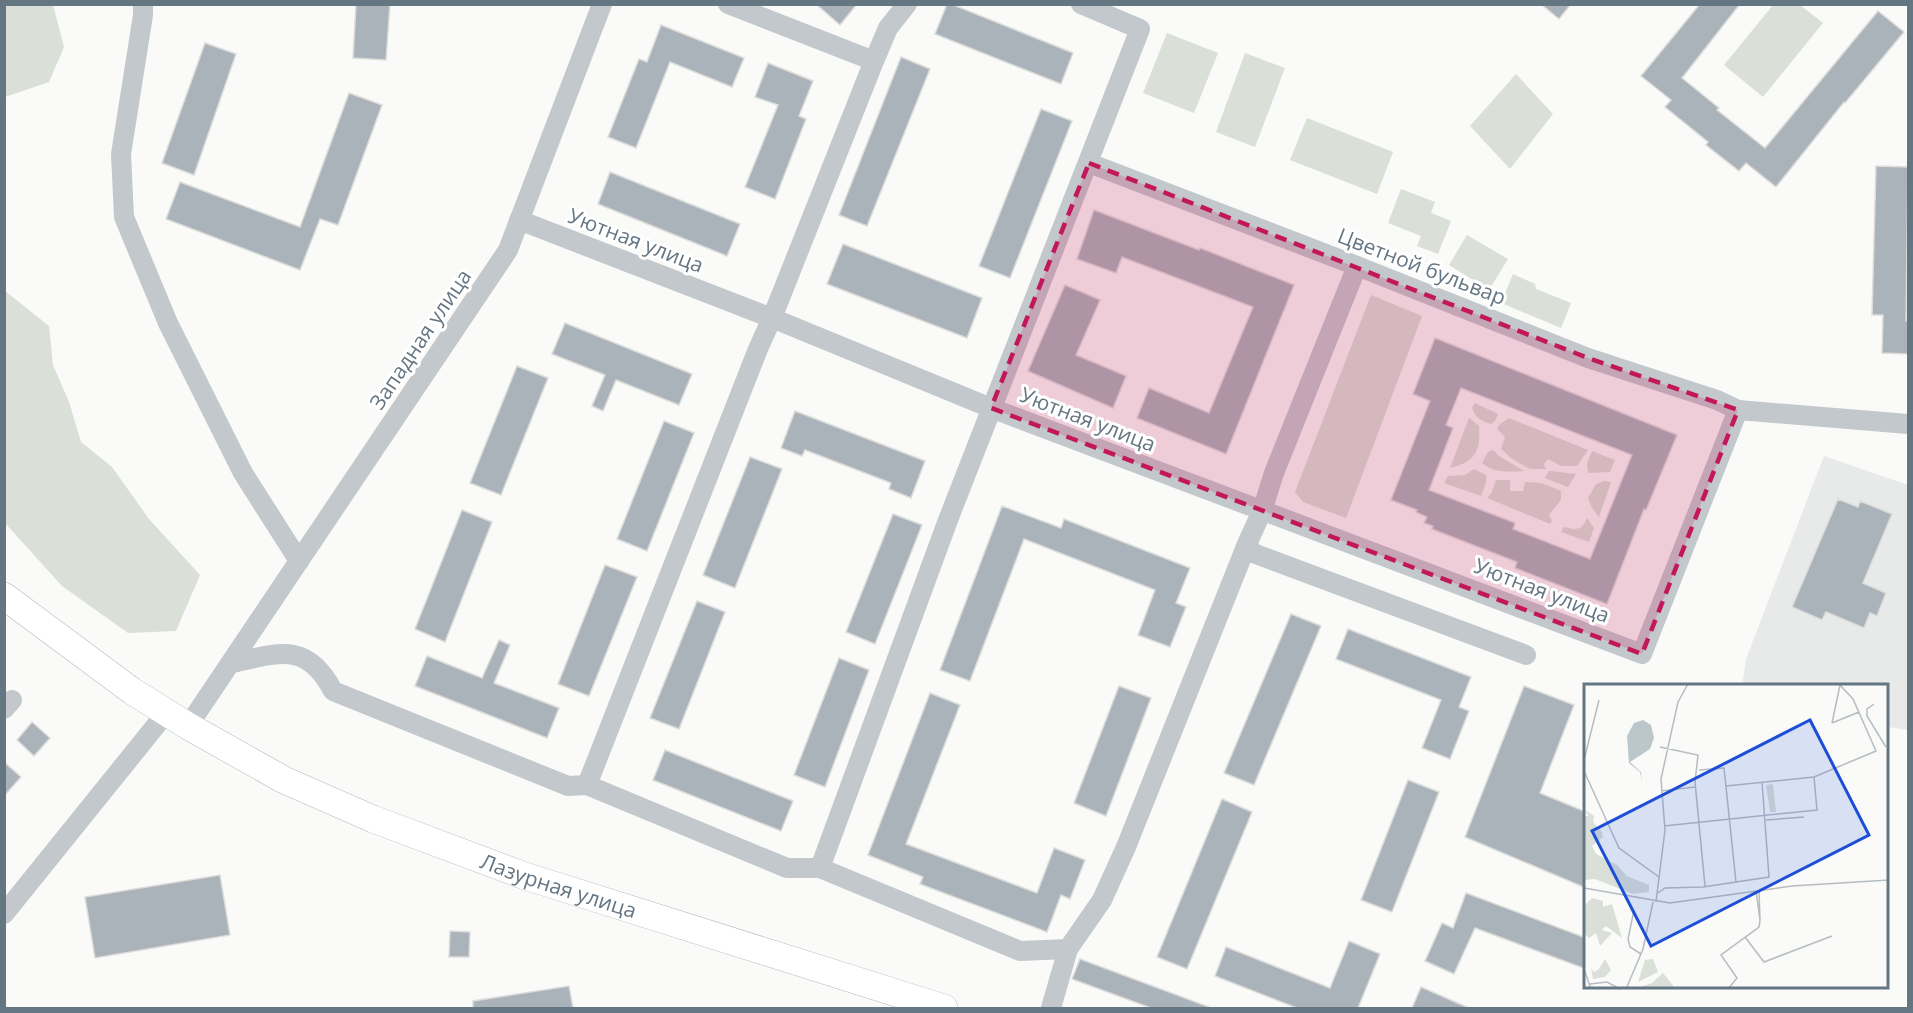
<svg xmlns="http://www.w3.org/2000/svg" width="1913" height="1013" viewBox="0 0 1913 1013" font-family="'Open Sans',sans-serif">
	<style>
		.built { fill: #e8e9e9 }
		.green { fill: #dadfd7 }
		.building { fill: #aab3b9; stroke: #dcdcda; stroke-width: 1.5; fill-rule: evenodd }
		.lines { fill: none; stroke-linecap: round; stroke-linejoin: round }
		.secondary-casing { stroke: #b3babf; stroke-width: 28 }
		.street { stroke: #c3c8cc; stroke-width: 20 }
		.secondary { stroke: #fff; stroke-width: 27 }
		.marked { fill: #c2185b; fill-opacity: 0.2; stroke: #c2185b; stroke-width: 4.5; stroke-dasharray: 12 8; stroke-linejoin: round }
		.labels { text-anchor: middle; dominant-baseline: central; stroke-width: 6; stroke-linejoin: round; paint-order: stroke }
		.street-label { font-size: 21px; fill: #657683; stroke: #fff }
		.inset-road { fill: none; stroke: #b5bdc2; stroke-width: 1.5 }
		.view { fill: #1d4ed8; fill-opacity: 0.15; stroke: #1d4ed8; stroke-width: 3 }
		.inset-edge { fill: none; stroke: #657683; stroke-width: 3 }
	</style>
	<rect width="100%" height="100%" fill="#fafaf8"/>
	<!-- built -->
	<path class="built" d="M1824 456 1908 485V730L1888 727V686H1742L1746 659Z"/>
	<!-- green -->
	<g class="green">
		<path d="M5 4 53 5 64 47 49 82 5 97Z"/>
		<path d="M1773 5H1800L1823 23 1763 97 1724 65Z"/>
		<path d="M1167 33 1218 53 1194 113 1143 93Z"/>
		<path d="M1245 53 1285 68 1255 147 1216 132Z"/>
		<path d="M1516 74 1553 114 1510 169 1470 126Z"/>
		<path d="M1307 118 1393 152 1377 194 1290 160Z"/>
		<path d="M1401 189 1435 202 1431 213 1451 221 1438 254 1417 246 1421 236 1388 223Z"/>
		<path d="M1467 235 1508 259 1489 290 1449 265Z"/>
		<path d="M1513 274 1535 284 1536 289 1571 303 1561 328 1501 303Z"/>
		<path d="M5 291 49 326 53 365 69 402 81 442 112 467 149 519 200 575 176 631 128 633 62 586 5 523Z"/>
		<path d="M1371 295 1422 316 1346 518 1303 502 1295 492Z"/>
		<path d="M1475 403 1498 414 1495 421 1491 424C1482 422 1474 416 1472 407Z"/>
		<path d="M1469 418 1479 426C1481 451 1475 462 1450 468Z"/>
		<path d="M1509 418 1588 450 1577 466H1561L1548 459 1544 464 1546 469H1530L1511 458 1501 449 1505 437 1497 429 1500 424Z"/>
		<path d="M1493 450 1499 456 1524 471C1510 472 1493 473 1482 463L1488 452Z"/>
		<path d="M1592 451 1615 460 1610 472 1588 473 1587 463Z"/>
		<path d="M1474 469 1486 475V483L1481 496 1444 483 1448 476 1465 475Z"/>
		<path d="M1549 471H1551L1576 474 1568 487 1545 478Z"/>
		<path d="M1496 480H1510V491H1523L1525 482 1541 483 1561 491V500L1549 515 1552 521 1550 524 1487 498 1492 492Z"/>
		<path d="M1605 481 1611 482 1599 517 1592 508 1588 498 1596 484Z"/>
		<path d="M1587 518 1594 528 1589 542 1561 532 1564 527C1576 530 1582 531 1587 518Z"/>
	</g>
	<!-- building -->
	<g class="building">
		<path d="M356 4H390L386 60 353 58Z"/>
		<path d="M816 4H857L840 25Z"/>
		<path d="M947 4H951L1073 53 1061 84 935 34Z"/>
		<path d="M1541 4H1571L1559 19Z"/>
		<path d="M1700 4H1740L1682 78 1719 108 1717 110 1765 148 1878 11 1904 32 1845 103 1844 102 1776 187 1746 163 1739 171 1706 145 1708 142 1665 107 1671 100 1641 76Z"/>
		<path d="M661 25 744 58 732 87 670 62 636 148 608 137 639 59 647 62Z"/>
		<path d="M205 43 236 54 194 175 162 163Z"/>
		<path d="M901 57 930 69 867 226 839 215Z"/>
		<path d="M768 63 813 81 799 116 806 119 775 199 745 187 778 105 755 97Z"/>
		<path d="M349 93 382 105 338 225 320 219 300 270 166 219 180 182 300 227Z"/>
		<path d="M1041 109 1072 121 1010 278 979 266Z"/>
		<path d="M1876 166 1908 167 1906 321H1908V354L1882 353 1883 315H1872Z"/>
		<path d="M610 172 740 224 727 256 598 204Z"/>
		<path d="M1094 210 1199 250 1200 248 1294 285 1226 454 1137 418 1149 388 1209 413 1253 307 1122 257 1116 273 1077 259Z"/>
		<path d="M843 244 982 298 967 338 827 284Z"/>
		<path d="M1065 285 1100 300 1076 355 1126 376 1113 408 1028 371Z"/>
		<path d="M565 323 692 374 679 405 616 380 603 411 592 406 605 375 552 354Z"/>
		<path d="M1435 338 1677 435 1646 510 1644 509 1607 604 1515 568 1517 562 1432 529 1433 526 1424 523 1427 517 1416 512 1417 510 1391 500 1430 401 1413 394ZM1461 388 1632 455 1590 559 1513 529 1515 523 1429 490 1453 428 1446 425Z"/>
		<path d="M517 366 548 378 501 495 470 483Z"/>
		<path d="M795 411 925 461 911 498 889 489 891 483 805 450 802 456 781 448Z"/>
		<path d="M664 421 694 433 647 551 617 539Z"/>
		<path d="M750 457 782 469 735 588 703 575Z"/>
		<path d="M1838 499 1858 507 1860 501 1892 514 1863 583 1886 593 1877 616 1870 613 1864 628 1826 612 1822 620 1792 607Z"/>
		<path d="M1002 506 1061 528 1064 519 1190 568 1176 603 1186 607 1170 647 1138 635 1155 590 1024 539 970 681 940 670Z"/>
		<path d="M462 510 492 522 445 642 415 629Z"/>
		<path d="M893 514 922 525 875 644 846 632Z"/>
		<path d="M605 565 637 577 589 696 558 684Z"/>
		<path d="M697 601 725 612 679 729 650 718Z"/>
		<path d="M1291 614 1321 626 1254 785 1224 773Z"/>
		<path d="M1348 629 1471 677 1459 707 1469 711 1450 759 1422 748 1441 700 1336 659Z"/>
		<path d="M499 640 510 645 494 683 559 708 547 738 415 686 427 656 482 678Z"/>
		<path d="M839 658 869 670 825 787 794 775Z"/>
		<path d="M1119 686 1151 698 1106 816 1074 803Z"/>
		<path d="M1524 686 1574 705 1540 793 1586 812V888L1465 837Z"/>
		<path d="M930 693 960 705 906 844 1037 893 1054 848 1085 860 1070 899 1061 895 1047 932 920 884 923 877 868 855Z"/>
		<path d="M32 722 50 738 34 756 17 740Z"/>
		<path d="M665 750 793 801 781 831 653 780Z"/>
		<path d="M4 762 21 777 4 796Z"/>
		<path d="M1408 780 1439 792 1392 912 1361 900Z"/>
		<path d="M1222 799 1252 812 1187 969 1157 957Z"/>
		<path d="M220 875 230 935 95 958 85 897Z"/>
		<path d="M1466 893 1586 938V969L1475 928 1454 974 1425 961 1442 923 1453 928Z"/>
		<path d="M450 931 470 932 469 957H449Z"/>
		<path d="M1349 941 1380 954 1358 1008H1297L1215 976 1226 947 1330 988Z"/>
		<path d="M1080 959 1209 1007V1008H1151L1072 979Z"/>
		<path d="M569 986 573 1008H473V1001Z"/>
		<path d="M1421 987 1469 1008H1412Z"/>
	</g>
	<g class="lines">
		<!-- secondary casing -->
		<g class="secondary-casing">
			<g id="secondary">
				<path id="s1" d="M4 596 132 691 188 726 284 780 373 819 525 876 944 1008"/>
			</g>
		</g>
		<!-- street -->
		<g class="street">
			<path d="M143 4V15L121 154 124 217 168 323 243 473 299 561"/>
			<path d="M728 4 874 61"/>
			<path d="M1089 163 1357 266 1588 358 1717 400 1738 410 1908 424"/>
			<path d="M519 220 772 318 991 408 1642 654 1738 410"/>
			<path d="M1247 544 1253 553 1526 655"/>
			<path d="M232 663C279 653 307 641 333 691L568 786 587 785 787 868H820L1020 951 1068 949 1102 900 1126 847 1247 544 1262 511 1274 473 1357 266"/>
			<path d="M4 709 12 700"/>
			<path d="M188 726 508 250 602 4"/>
			<path d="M587 785 758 349 772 318 874 61 888 28 907 4"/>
			<path d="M820 868 948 520 1140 29 1081 4"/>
			<path d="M4 914 166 713"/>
			<path d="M1051 1008 1068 949"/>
		</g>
		<!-- secondary -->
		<use href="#secondary" class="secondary"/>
	</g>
	<!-- marked area -->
	<path class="marked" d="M1089 163 1588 358 1738 410 1642 654 991 408Z"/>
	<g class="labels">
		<!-- street labels -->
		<g class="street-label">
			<text transform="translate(636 240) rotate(21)">Уютная улица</text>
			<text transform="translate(1422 266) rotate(21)">Цветной бульвар</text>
			<text transform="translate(420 339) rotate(-56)">Западная улица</text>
			<text transform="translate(1088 419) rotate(21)">Уютная улица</text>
			<text transform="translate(1542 590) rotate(21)">Уютная улица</text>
			<text stroke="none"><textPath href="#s1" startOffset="630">Лазурная улица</textPath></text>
		</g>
	</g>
	<!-- overview -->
	<g transform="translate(1584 684)">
		<rect width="304" height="304" fill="#fafaf8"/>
		<path d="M189 100 192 128H186L182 101ZM1 126 10 132 9 138 18 148 19 153 8 162 12 170 33 181 43 192 65 201V208L49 210 11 195 0 196V132H5ZM8 214 19 217V223L28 220 38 254 22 242 18 246 28 249 16 262 12 249 5 254 0 249V222ZM21 275 27 286 21 293 9 295 7 284 10 288 15 285ZM69 275 74 288 54 298 61 276ZM79 289 91 304H54L68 299Z" fill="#dadfd7"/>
		<path d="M59 36 67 41 70 54 66 65 46 78 57 88 58 97 56 88 45 79 43 52 50 39Z" fill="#bbc7cb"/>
		<path class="inset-road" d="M290 20 283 25V32L302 63M248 39 256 1M248 39 275 28M76 63 114 71 111 98 121 202M0 76 15 16M115 86 140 84 152 198M0 87 35 164 75 193M142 102 230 93 292 67 269 15 255 0M77 107 111 103M182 136 220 133M80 142 233 126 230 93M0 204 86 219 208 202 305 196M172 207 176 236 175 207M74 209 81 204 119 203 185 193 178 98M72 218 81 146 77 95 94 18 104 0M50 226 44 255 46 263 57 270M161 253 180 278 248 252M0 285 7 305M6 300 23 298 36 305M42 305 59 265 69 218M144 305 153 294 137 271 175 243 176 236"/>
		<path class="view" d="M226 36 285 151 67 262 8 147Z"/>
		<rect width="304" height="304" class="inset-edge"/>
	</g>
	<!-- border -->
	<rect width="1913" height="1013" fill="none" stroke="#657683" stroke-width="12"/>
</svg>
